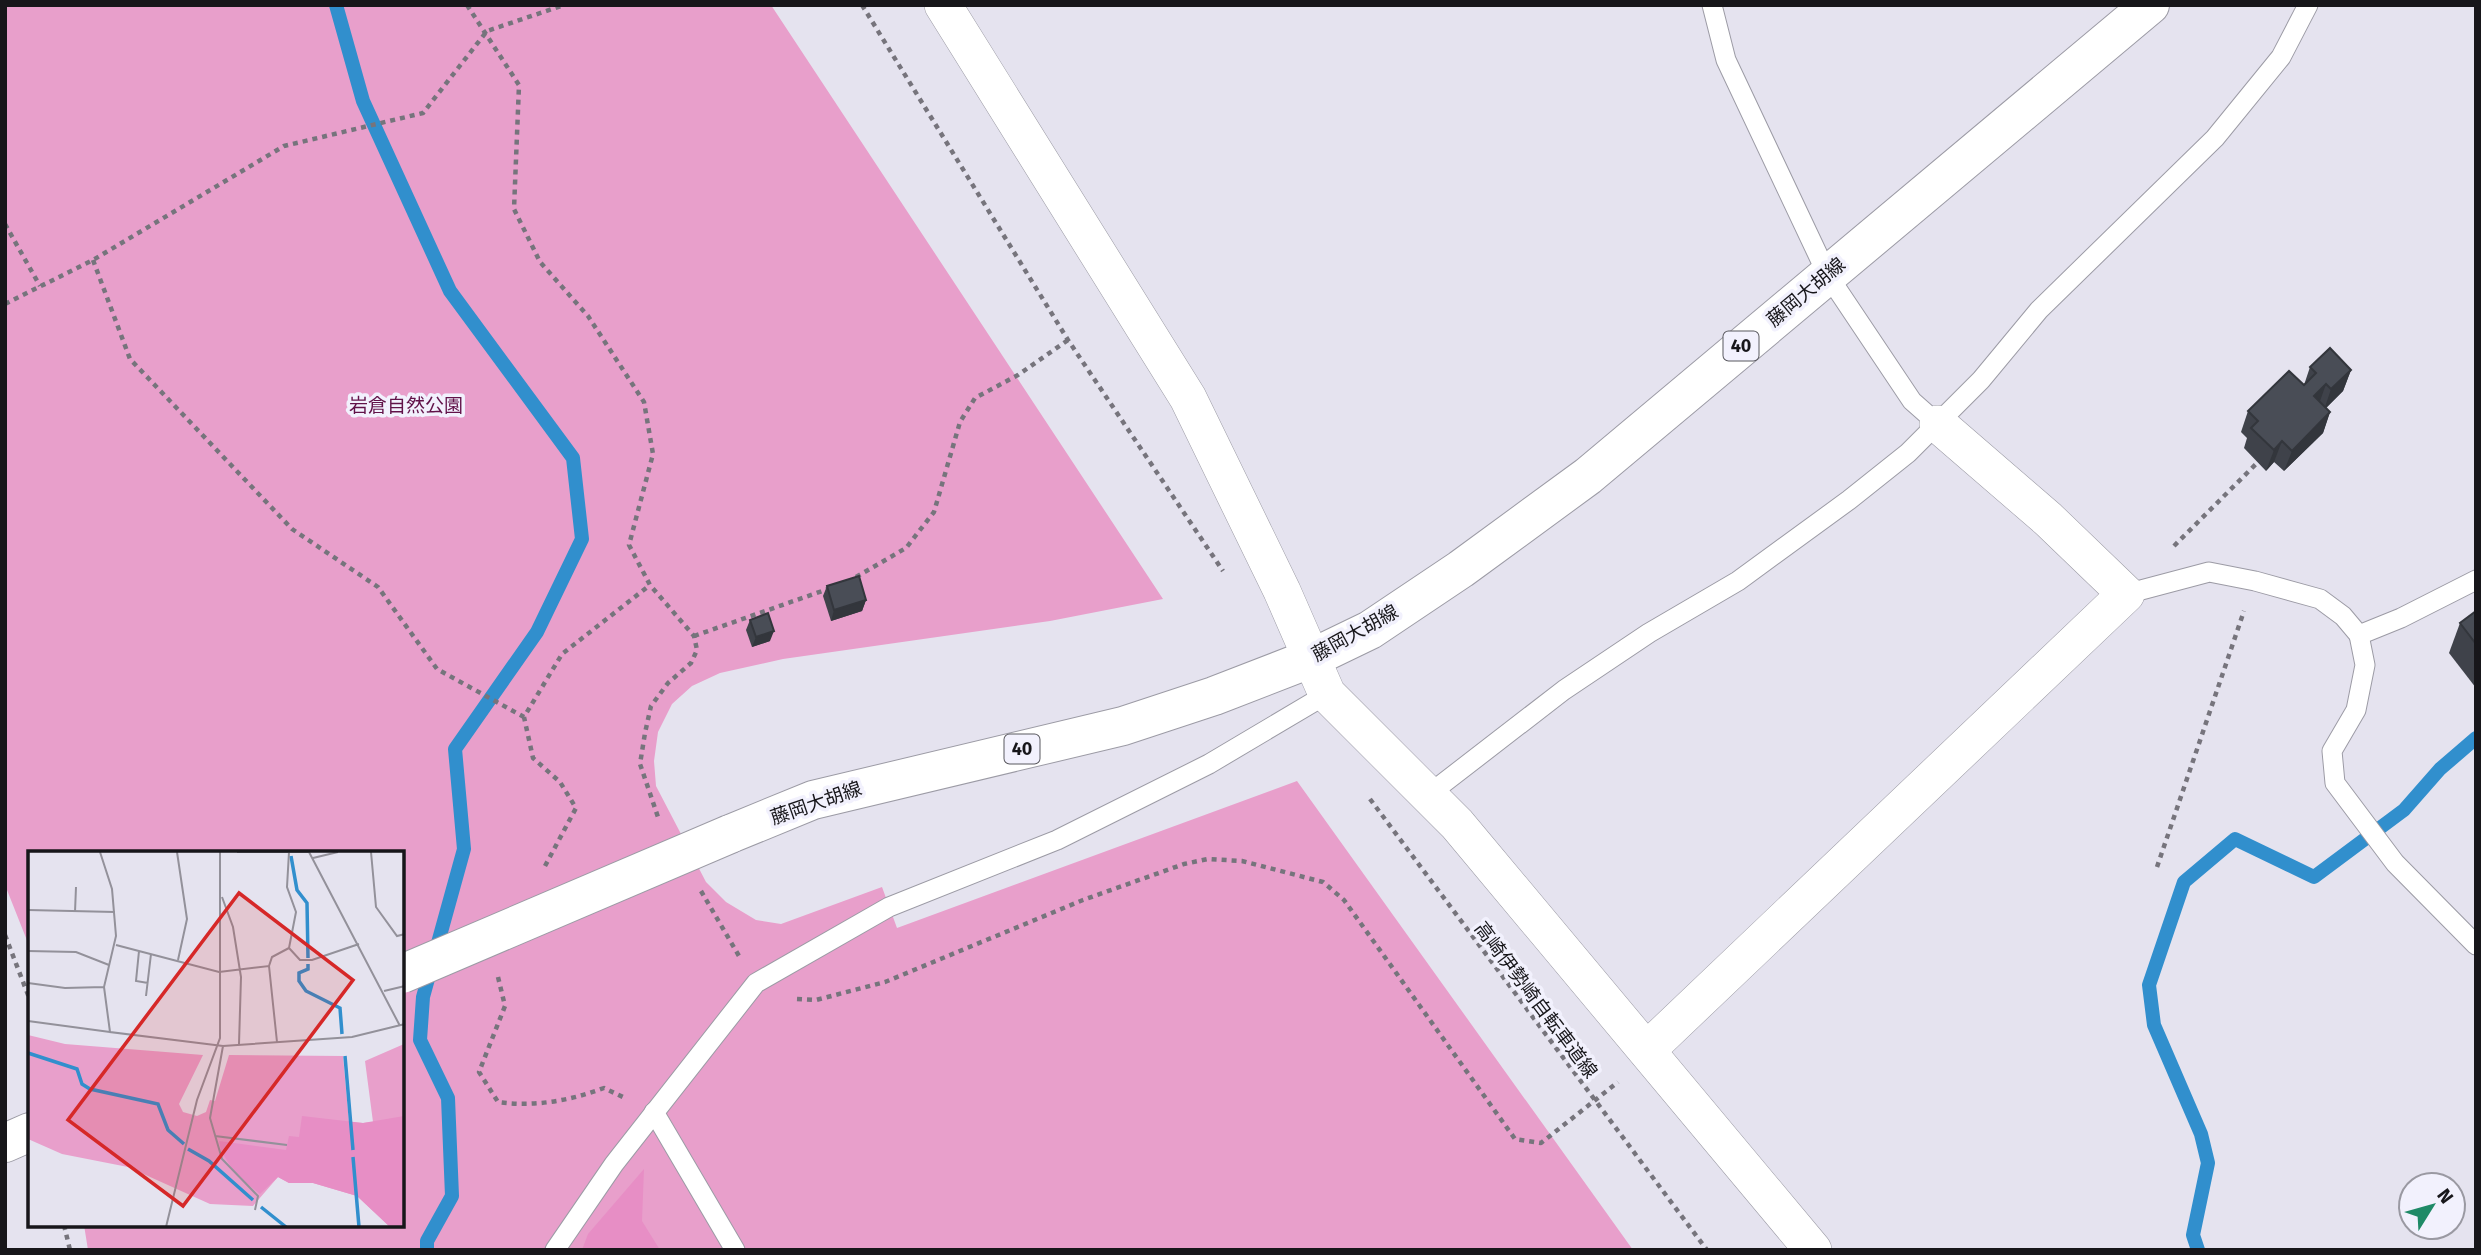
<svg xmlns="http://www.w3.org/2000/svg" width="2481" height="1255" viewBox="0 0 2481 1255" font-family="'Fira Sans','Noto Sans JP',sans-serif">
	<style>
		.green { fill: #e89fcb }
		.forest { fill: #e78ec5 }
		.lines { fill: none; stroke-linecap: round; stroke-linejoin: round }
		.stream { stroke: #318fcd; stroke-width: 14 }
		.lane-casing { stroke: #9c9ba5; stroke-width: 21 }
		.street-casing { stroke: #9c9ba5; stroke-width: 38 }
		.primary-casing { stroke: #9c9ba5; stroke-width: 40 }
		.path { stroke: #76747c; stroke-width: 4.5; stroke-dasharray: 5 5; stroke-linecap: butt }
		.lane { stroke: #fff; stroke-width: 19 }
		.street { stroke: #fff; stroke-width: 37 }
		.primary { stroke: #fff; stroke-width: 38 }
		.primary-bridge-casing { stroke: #9c9ba5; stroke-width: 40; stroke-linecap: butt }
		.primary-bridge { stroke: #fff; stroke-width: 38 }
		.wall { fill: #3f424a }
		.shaded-wall { fill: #33363c }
		.building { fill: #494d56; stroke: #33363c; stroke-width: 2 }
		.labels { text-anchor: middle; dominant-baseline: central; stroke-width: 7; stroke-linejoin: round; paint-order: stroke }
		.shield { fill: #f2f1fd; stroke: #59585e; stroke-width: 2 }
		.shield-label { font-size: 18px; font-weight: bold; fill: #17161a }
		.street-label { font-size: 19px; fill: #17161a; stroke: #f2f1fd }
		.park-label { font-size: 19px; fill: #611249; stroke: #f2f1fd }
		.inset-river { fill: none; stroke: #318fcd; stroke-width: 3.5 }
		.inset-road { fill: none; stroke: #93919a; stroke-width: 2 }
		.view { fill: #d62828; fill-opacity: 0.15; stroke: #d62828; stroke-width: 3.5 }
		.inset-edge { fill: none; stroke: #17161a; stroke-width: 3.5 }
	</style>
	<rect width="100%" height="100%" fill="#e5e3ef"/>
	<!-- green -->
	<path class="green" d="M5 5H771L1163 599 1050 621 783 659 720 673 692 686 672 704 658 732 654 761 656 786 706 882 726 902 756 920 781 924 882 887 897 928 1297 781 1633 1250H88L84 1225H402V852H30V948L7 890 5 872Z"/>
	<!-- forest -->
	<path class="forest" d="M644 1169 642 1221 660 1250H582L588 1234Z"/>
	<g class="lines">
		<!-- stream -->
		<g class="stream">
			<path d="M336 5 363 101 450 291 573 458 582 539 537 632 455 749 464 849 423 997 420 1040 448 1098 452 1196 427 1241V1250"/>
			<path d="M2198 1250 2193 1235 2208 1163 2201 1134 2154 1025 2149 985 2184 882 2235 839 2314 877 2404 810 2440 769 2476 738"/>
		</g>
		<!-- lane casing -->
		<g class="lane-casing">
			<g id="lane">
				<path d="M1712 5 1726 60 1827 274 1912 401 1938 424"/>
				<path d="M2126 594 2209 572 2255 581 2320 599 2343 616 2359 635 2401 618 2476 580"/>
				<path d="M2359 635 2365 665 2356 710 2332 751 2335 783 2395 863 2476 945"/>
				<path d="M1428 795 1564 690 1649 633 1738 581 1849 500 1908 453 1981 380 2039 310 2215 138 2281 57 2308 5"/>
				<path d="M654 1112 735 1250"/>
				<path d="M555 1250 614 1164 756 983 889 907 1057 840 1209 764 1327 694"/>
			</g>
		</g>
		<!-- street casing -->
		<g class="street-casing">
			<g id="street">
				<path d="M943 5 1188 398 1282 591 1327 694 1457 824 1813 1250"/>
				<path d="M1647 1050 2126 594 2048 519 1938 424"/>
			</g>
		</g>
		<!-- primary casing -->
		<g class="primary-casing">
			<g id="primary">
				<path d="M730 834 813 800 1123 726 1214 696 1312 658 1370 630 1461 569 1588 476 2150 5"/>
				<path d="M5 1143 30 1132"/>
			</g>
		</g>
		<!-- path -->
		<g class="path">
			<path d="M467 5 519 85 514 209 540 262 588 316 644 402 653 454 629 545 650 585 694 636 697 650 691 663 668 683 651 706 645 733 640 764 659 820"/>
			<path d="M862 5 1068 340 1223 571"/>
			<path d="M5 224 40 286"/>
			<path d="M93 260 130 359 292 529 378 587 437 669 524 717"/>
			<path d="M5 304 93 260 284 146 423 113 487 31 564 5"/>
			<path d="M2174 546 2258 462"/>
			<path d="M856 577 906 548 934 512 960 422 975 398 1018 375 1068 340"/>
			<path d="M694 636 828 589"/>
			<path d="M1370 799 1707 1250"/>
			<path d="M545 866 576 808 560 782 533 758 524 717 562 654 650 585"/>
			<path d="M2157 867 2244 611"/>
			<path d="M701 891 739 956"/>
			<path d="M5 935 30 1000"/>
			<path d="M498 977 505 1006 479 1072 498 1102C534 1107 569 1101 604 1088L625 1098"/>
			<path d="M797 999 816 1000 885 982 1083 900 1184 864 1208 859 1242 861 1323 882 1344 900 1515 1139 1541 1143 1618 1082"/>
			<path d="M64 1225 70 1250"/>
		</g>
		<!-- lane -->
		<use href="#lane" class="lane"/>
		<!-- street -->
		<use href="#street" class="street"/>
		<!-- primary -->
		<use href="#primary" class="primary"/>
		<!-- primary-bridge casing -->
		<g class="primary-bridge-casing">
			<path id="primary-bridge" d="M402 974 730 834"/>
		</g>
		<!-- primary-bridge -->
		<use href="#primary-bridge" class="primary-bridge"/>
	</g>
	<!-- wall -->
	<g class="wall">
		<path d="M2310 367 2351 370 2343 391 2326 408 2330 412 2323 433 2284 471 2274 462 2266 471 2244 448 2247 438 2241 432 2248 411 2304 385Z"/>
		<path d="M827 586 866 600 862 611 831 621 823 596Z"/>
		<path d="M2476 611V688L2449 653 2460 623Z"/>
		<path d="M750 620 770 641 752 647 746 630Z"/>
	</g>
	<!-- shaded-wall -->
	<g class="shaded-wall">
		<path d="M2351 370 2343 391 2324 410 2331 389Z"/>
		<path d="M2326 384 2319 404 2314 396Z"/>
		<path d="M2330 412 2323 433 2284 471 2292 451Z"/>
		<path d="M2282 441 2274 462 2266 471 2274 450Z"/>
		<path d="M866 600 862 611 831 621 834 610Z"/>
		<path d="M774 631 770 641 752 647 756 637Z"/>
	</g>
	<!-- building -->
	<g class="building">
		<path d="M2330 348 2351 370 2331 389 2326 384 2314 396 2330 412 2292 451 2282 441 2274 450 2251 428 2258 421 2248 411 2289 371 2304 385 2316 373 2310 367Z"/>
		<path d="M859 576 866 600 834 610 827 586Z"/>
		<path d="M2476 611V644L2460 623Z"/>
		<path d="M768 613 774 631 756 637 750 620Z"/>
	</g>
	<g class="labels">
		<!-- shield labels -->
		<g class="shield">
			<rect x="1723.5" y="331.5" width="35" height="29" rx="5"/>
			<rect x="1004.5" y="734.5" width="35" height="29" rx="5"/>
		</g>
		<g class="shield-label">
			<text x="1741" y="346">40</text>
			<text x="1022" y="749">40</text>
		</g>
		<!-- street labels -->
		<g class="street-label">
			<text transform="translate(1806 292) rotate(-40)">藤岡大胡線</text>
			<text transform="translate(1355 633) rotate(-29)">藤岡大胡線</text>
			<text transform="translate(816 803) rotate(-19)">藤岡大胡線</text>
			<text transform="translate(1536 1000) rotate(53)">高崎伊勢崎自転車道線</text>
		</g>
		<!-- park labels -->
		<g class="park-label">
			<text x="406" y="405">岩倉自然公園</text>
		</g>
	</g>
	<!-- overview -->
	<g transform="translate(28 851)">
		<rect width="376" height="376" fill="#e5e3ef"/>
		<path d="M0 184 37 193 175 204 151 253 155 261 169 265 178 261 182 249 187 250 201 204 315 205 321 271 335 272 345 271 337 210 376 193V376H362L329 345 285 332H261L250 326 225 355 182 353 100 316 34 303 0 288Z" fill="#e89fcb"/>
		<path d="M274 265 335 272 376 265V376H362L329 345 285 332H261L250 326 232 343 208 324 193 300 191 290 258 299 261 285 271 286Z" fill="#e78ec5"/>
		<path class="inset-river" d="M263 5 269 39 279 52 280 107M280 113V118L271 122V130L278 140 312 157 314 183M0 202 49 218 54 233 62 238 130 253 140 279 156 293M317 205 325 299M160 298 181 310 225 349M325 306 331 376M233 356 258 376"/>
		<path class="inset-road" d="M72 1 84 38 88 85 76 136 82 181 195 195 324 186 377 173M149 1 159 68 150 109M209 1H282M281 1 372 175M343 1 348 56 369 85 377 83M285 7 310 1M194 46 205 76 213 126 211 193M0 59 87 61M47 61 48 36M88 94 191 121 241 115 249 191M261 97 272 109H284L331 93M0 100 48 101 81 114M111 100 108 130 120 132M241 115 244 106 261 97 268 61 259 36 261 1M0 132 37 137 76 136M356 140 377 135M118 145 123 103M0 170 82 181M195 195 182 267 194 308 230 345 227 359M187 285 259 294M138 376 169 249 192 187V1"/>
		<path class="view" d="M211 42 325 129 155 355 40 269Z"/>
		<rect width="376" height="376" class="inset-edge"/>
	</g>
	<!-- border -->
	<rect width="2481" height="1255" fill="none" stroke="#17161a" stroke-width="14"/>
	<!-- north arrow -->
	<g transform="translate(2432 1206) rotate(53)"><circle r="33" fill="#f2f1fd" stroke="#9a99a2" stroke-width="2"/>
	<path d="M0-5L12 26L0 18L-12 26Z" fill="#1f8a67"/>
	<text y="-10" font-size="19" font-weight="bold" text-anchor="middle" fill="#17161a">N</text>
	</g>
</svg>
